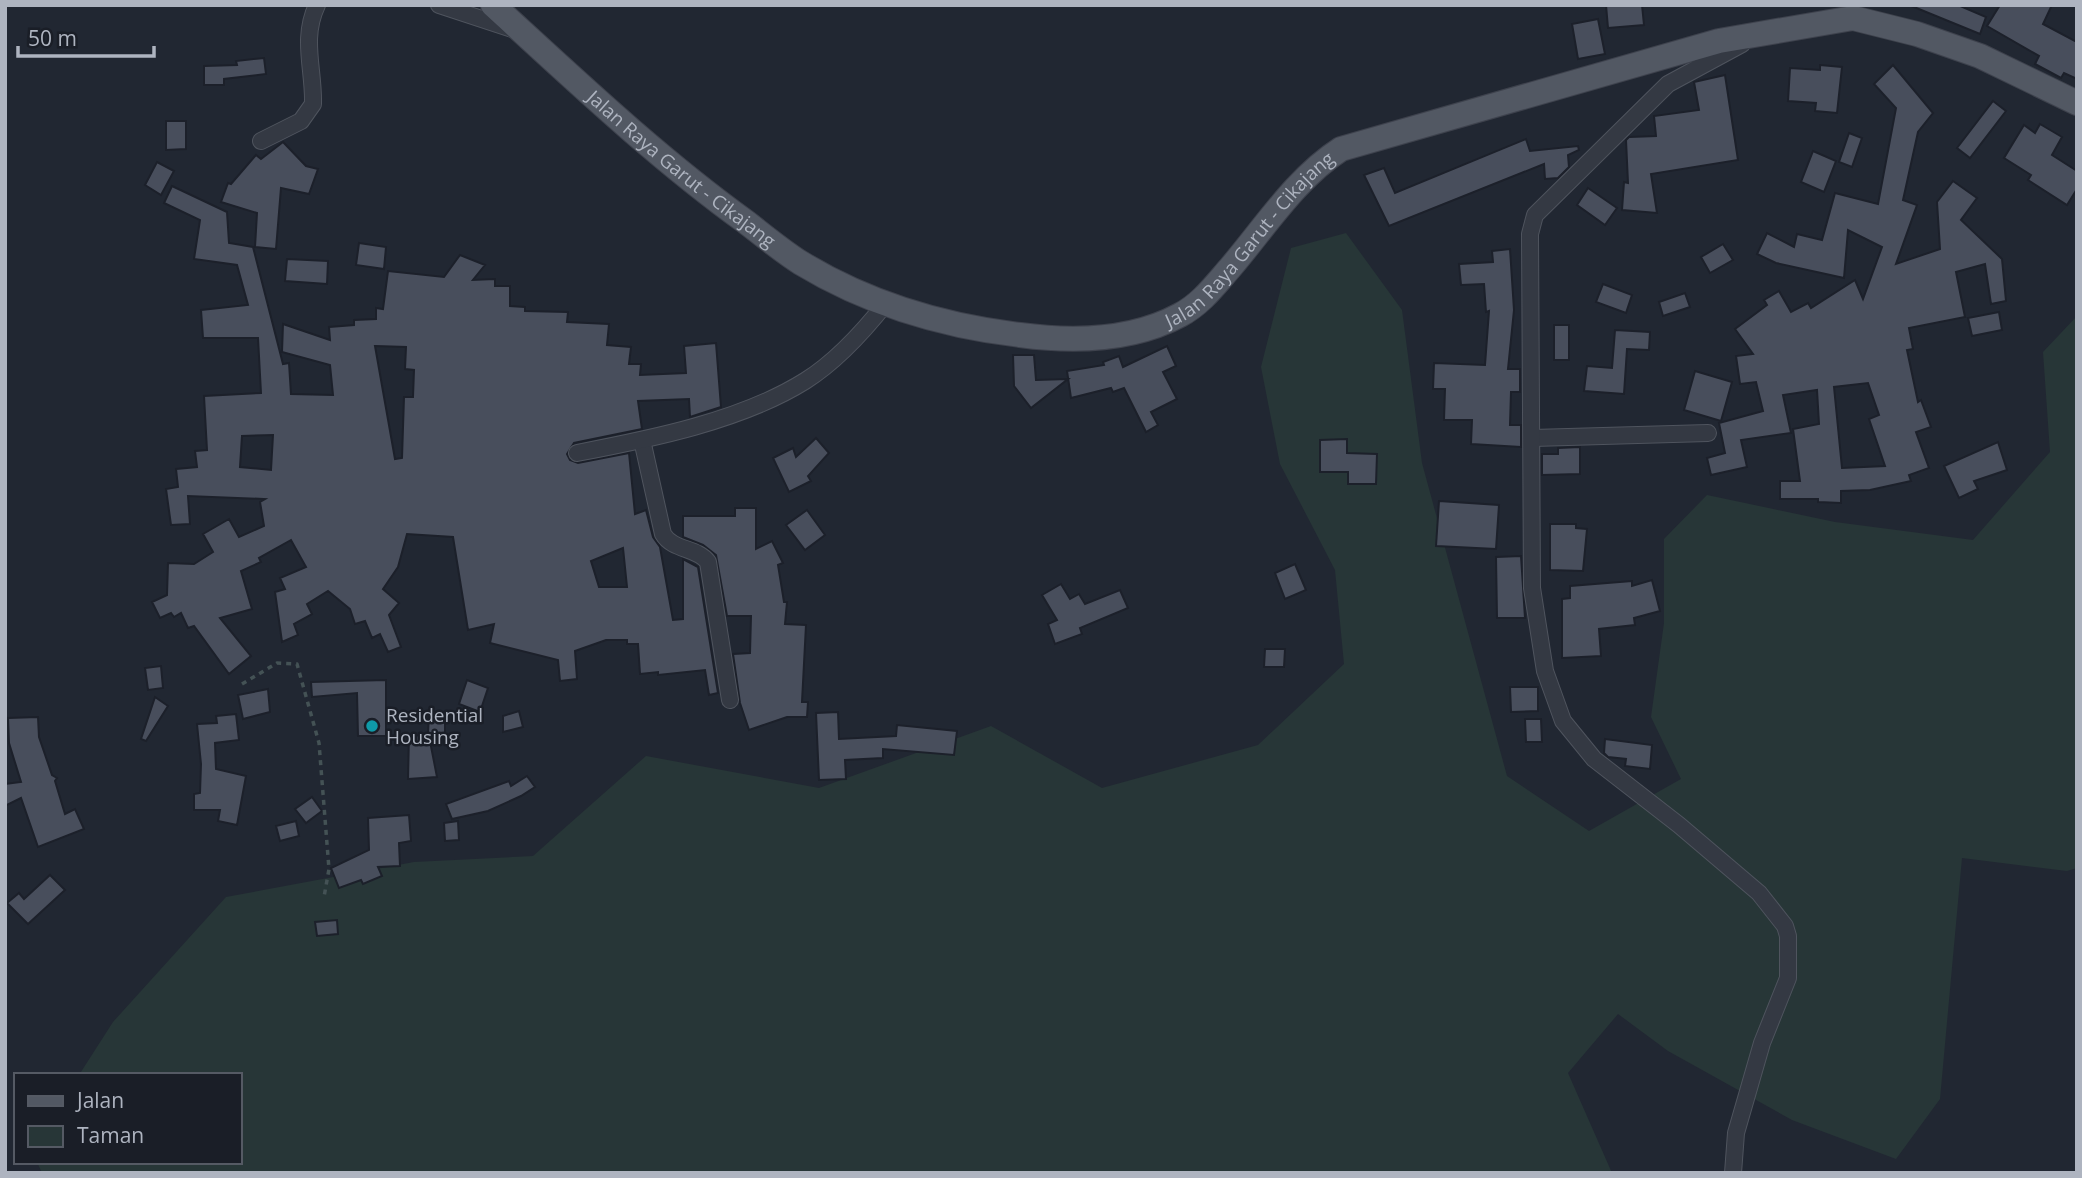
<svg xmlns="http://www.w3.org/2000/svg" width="2082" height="1178" viewBox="0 0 2082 1178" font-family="'Open Sans',sans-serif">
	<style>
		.green { fill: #273637 }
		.building { fill: #484e5c; stroke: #1c202a; stroke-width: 2; fill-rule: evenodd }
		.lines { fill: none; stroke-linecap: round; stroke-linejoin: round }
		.minor-casing { stroke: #4f545e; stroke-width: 18 }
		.primary-casing { stroke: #3e424d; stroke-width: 26 }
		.path { stroke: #445255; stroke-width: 3.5; stroke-dasharray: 5 5; stroke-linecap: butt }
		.minor { stroke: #343943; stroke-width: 16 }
		.primary { stroke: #525863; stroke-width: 24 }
		.culture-dot { fill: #0f9aa8; stroke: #1a1e27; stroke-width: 2.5 }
		.labels { text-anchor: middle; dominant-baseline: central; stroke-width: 5; stroke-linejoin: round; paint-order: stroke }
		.street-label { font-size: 19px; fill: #aeb4c0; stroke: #1a1e27 }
		.poi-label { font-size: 19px; fill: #aeb4c0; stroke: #1a1e27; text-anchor: start }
	</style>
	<rect width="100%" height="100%" fill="#212732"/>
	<!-- green -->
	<path class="green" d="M1346 233 1402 310 1422 463 1507 776 1589 831 1681 779 1651 717 1664 623V539L1707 495 1835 522 1973 540 2050 452 2043 352 2077 316V868L2067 871 1962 858 1940 1099 1896 1159 1792 1120 1668 1051 1618 1014 1568 1073 1612 1173H42L37 1162H240V1075H79L113 1022 226 897 414 862 533 856 646 756 819 788 991 726 1102 788 1258 745 1344 664 1335 570 1280 464 1261 367 1291 248Z"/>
	<!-- building -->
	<g class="building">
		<path d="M1606 5H1642L1644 25 1608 28Z"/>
		<path d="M1909 5H1958L1986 17 1980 34Z"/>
		<path d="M2000 5H2052L2043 24 2077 42V79L2064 73 2061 78 2035 64 2039 56 1987 26Z"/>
		<path d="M1598 19 1605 54 1578 59 1572 24Z"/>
		<path d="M264 58 266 74 224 79V85H204V66L237 65 236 61Z"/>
		<path d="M1820 65 1842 67 1837 113 1815 111 1816 103 1788 101 1790 68 1820 70Z"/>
		<path d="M1893 65 1933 113 1918 132 1903 200 1917 205 1896 264 1940 249 1937 202 1953 181 1977 198 1961 220 2002 259 2006 301 1991 304 1985 264 1956 272 1965 317 1909 328 1913 349 1907 350 1918 402 1921 400 1931 427 1916 432 1929 468 1909 475 1911 481 1870 490 1841 491V503L1818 502V499H1780V481H1800L1793 429 1819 424 1817 390 1783 395 1791 433 1741 440 1747 467 1711 475 1707 458 1725 453 1719 423 1763 411 1756 382 1740 384 1736 356 1753 354 1735 329 1767 305 1764 300 1779 291 1791 312 1808 303 1811 308 1855 280 1863 299 1882 247 1848 230 1844 278 1776 263 1757 254 1767 233 1794 247 1797 234 1822 240 1835 193 1878 204 1896 108 1874 84ZM1868 383 1879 415 1869 419 1885 466 1842 468 1834 387Z"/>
		<path d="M1725 75 1738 160 1651 174 1657 213 1622 210 1624 182 1628 183 1626 140 1629 137 1656 136 1654 116 1699 110 1694 82Z"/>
		<path d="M1993 101 2006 111 1970 158 1957 148Z"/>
		<path d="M166 121H186V149L166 150Z"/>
		<path d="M2040 124 2062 137 2052 155 2077 171V189L2067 205 2028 180 2031 175 2004 158 2024 125 2035 133Z"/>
		<path d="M1849 133 1862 138 1852 167 1839 162Z"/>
		<path d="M1526 139 1530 151 1578 146 1579 150 1568 155 1569 167 1558 178 1545 179 1544 164 1389 226 1364 175 1384 168 1395 193Z"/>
		<path d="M283 142 306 166 318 169 309 194 281 188 276 249 255 247 257 213 221 202 228 183 231 184 256 155 261 159Z"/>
		<path d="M1813 151 1836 161 1824 192 1801 182Z"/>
		<path d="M157 162 174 171 161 195 145 185Z"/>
		<path d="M172 186 227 212 229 243 253 247 283 364 289 363 291 394 333 395 330 365 282 352 283 324 330 340 329 327 354 325V320L376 319V308L383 309 388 271 444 277 460 255 485 265 473 280 495 279V286H510V306L525 307V311L568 312 567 322 609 324 607 345 631 347 629 364H641L640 375 686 373 684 346 716 343 721 407 690 417 689 399 638 401 642 429 574 443 567 454 570 460 578 463 629 453 635 514 646 510 653 537 660 547 673 620 683 619V559L698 567 718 693 709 695 705 670 658 675V672L640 674 638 644H627V640H606L575 651 577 679 560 681 558 660 490 643 494 624 468 630 453 537 407 534 398 567 383 589 399 603 389 615 401 647 388 652 380 634 372 638 365 621 355 624 350 609 328 591 307 604 312 614 294 624 298 635 282 642 275 592 285 589 280 578 306 567 291 540 259 558 261 562 241 571 252 609 220 618 251 656 229 674 194 626 188 628 181 613 174 617 171 613 160 618 152 602 167 595 168 563 194 564 213 552 203 534 229 519 239 537 264 526 260 502 265 499 188 496 190 524 171 525 166 489 178 487 176 469 197 467 195 451 207 450 204 396 261 393 258 338H203L201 310 248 305 237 265 194 259 200 220 164 203ZM375 346 406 347 405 369 414 370 413 397H404L402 458 395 459ZM273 435 271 470 240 467 242 436ZM623 548 627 587H599L591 561Z"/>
		<path d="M1588 188 1617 208 1605 225 1577 205Z"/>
		<path d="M359 243 386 247 384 269 356 265Z"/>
		<path d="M1723 244 1733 260 1710 273 1701 257Z"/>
		<path d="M1510 249 1514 310 1508 369H1520V392H1511L1510 425H1521V447L1471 444 1472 420H1444L1445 389H1433L1434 363 1485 365 1489 311 1486 312 1484 284 1461 285 1459 264 1493 262 1492 251Z"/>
		<path d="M287 259 328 261 327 284 285 281Z"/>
		<path d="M1603 284 1632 295 1626 313 1596 302Z"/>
		<path d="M1685 293 1690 307 1663 316 1659 302Z"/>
		<path d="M1999 312 2002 330 1972 336 1968 318Z"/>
		<rect x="1554" y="325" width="15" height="35"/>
		<path d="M1615 330 1650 332 1649 350 1627 349 1624 394 1584 391 1587 366 1612 368Z"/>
		<path d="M1167 346 1176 366 1163 372 1177 399 1151 412 1158 425 1146 432 1124 388 1113 392 1111 388 1071 398 1067 371 1104 365 1103 362 1119 356 1123 367Z"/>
		<path d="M1013 355H1034L1036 380 1068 379 1031 408 1014 386Z"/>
		<path d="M1695 371 1732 382 1721 421 1684 410Z"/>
		<path d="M816 438 829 453 808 476 811 481 789 492 773 458 793 448 796 457Z"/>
		<path d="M1347 439V453L1377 454 1376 484H1348V472H1320V440Z"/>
		<path d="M1998 442 2007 470 1974 481 1978 489 1959 498 1944 466Z"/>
		<path d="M1580 447V474L1542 475V454H1558V448Z"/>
		<path d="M1439 501 1499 505 1496 549 1436 546Z"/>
		<path d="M735 508H756V549L772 541 783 563 778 565 784 602H787L785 624 806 625 802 702H808L807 717H787L749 730 740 703 733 654 750 653 751 616H727L716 555 703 545 683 537V516H735Z"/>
		<path d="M807 510 825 535 805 550 786 525Z"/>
		<path d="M1550 524H1576V528L1587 529 1583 571 1550 570Z"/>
		<path d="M1521 556 1525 618H1497L1496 557Z"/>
		<path d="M1295 564 1306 590 1285 599 1275 573Z"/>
		<path d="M1652 580 1660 611 1634 618 1635 625 1599 629 1601 656 1562 658V599L1570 598V586L1632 581V586Z"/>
		<path d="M1061 584 1070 599 1079 594 1085 604 1120 590 1128 608 1080 628 1082 634 1055 644 1048 624 1057 620 1042 595Z"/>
		<path d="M1265 649H1285L1284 667H1264Z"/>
		<path d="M161 666 163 688 148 690 145 668Z"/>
		<path d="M386 680V736H358L357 693 312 697 311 682Z"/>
		<path d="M467 680 488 688 480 712 459 704Z"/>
		<path d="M1510 687H1538V711L1511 712Z"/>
		<path d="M268 689 270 712 243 719 238 695Z"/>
		<path d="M155 697 168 706 146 741 141 739Z"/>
		<path d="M519 711 523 727 503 732V716Z"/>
		<path d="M429 712H445V734H428Z"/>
		<path d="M838 712 839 739 896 736 897 725 957 731 954 755 883 749V758L845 760 846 779 819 780 816 713Z"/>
		<path d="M236 714 239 740 215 743 216 769 246 776 237 825 218 821 220 810H194V794L200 793 201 764 197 724 217 723 216 716Z"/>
		<path d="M38 717 39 737 52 775 57 778 55 781 65 814 75 809 84 829 38 847 21 798 5 806V784L21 782 9 743 8 718Z"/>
		<path d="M1525 719H1541L1542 742H1526Z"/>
		<path d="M409 735 429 736 437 777 408 779Z"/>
		<path d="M1605 739 1652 745 1650 769 1625 766 1626 759 1608 757 1604 753Z"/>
		<path d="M527 776 535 787 521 796 488 811 452 819 446 804 509 781 511 786Z"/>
		<path d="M312 797 322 811 306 823 295 809Z"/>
		<path d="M409 815 411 841 399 843 400 866 378 867 382 876 363 884 361 880 339 888 331 868 369 850 368 818Z"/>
		<path d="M296 821 299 836 280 841 276 826Z"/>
		<path d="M458 821 459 840 445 841 444 823Z"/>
		<path d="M50 875 65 890 28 924 7 903 19 893 24 899Z"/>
		<path d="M337 920 338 934 317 936 315 922Z"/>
	</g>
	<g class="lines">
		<!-- minor casing -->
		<g class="minor-casing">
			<g id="minor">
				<path d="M439 5 515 30"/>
				<path d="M261 141 301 121 313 104C314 69 301 39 317 5"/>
				<path d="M1533 438 1708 433"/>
				<path d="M642 440 663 534C673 551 697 547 708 562L730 700"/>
				<path d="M577 453C650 439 741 421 805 381 837 361 863 332 886 303"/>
				<path d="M1733 1173 1736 1133 1762 1043 1788 978V936L1785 926 1759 893 1679 825 1594 759 1563 721 1545 671 1532 588 1530 234 1535 215 1668 84 1742 44"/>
			</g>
		</g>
		<!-- primary casing -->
		<g class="primary-casing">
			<g id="primary">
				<path id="s1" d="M493 5C575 80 656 157 746 222 764 236 782 251 801 263 867 303 944 326 1020 335 1073 342 1132 341 1180 315 1201 304 1215 285 1230 268 1265 227 1296 178 1341 149L1719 41 1853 18 1917 34 1980 56 2077 103"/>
			</g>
		</g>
		<!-- path -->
		<path class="path" d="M242 684 277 663 297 664 319 743 329 869 324 897"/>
		<!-- minor -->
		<use href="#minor" class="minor"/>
		<!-- primary -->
		<use href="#primary" class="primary"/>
	</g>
	<!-- markers -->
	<circle class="culture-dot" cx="372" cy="726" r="7"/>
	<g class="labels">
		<!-- street labels -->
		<g class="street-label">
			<text stroke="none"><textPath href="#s1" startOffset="250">Jalan Raya Garut - Cikajang</textPath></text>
			<text stroke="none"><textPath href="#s1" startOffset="901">Jalan Raya Garut - Cikajang</textPath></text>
		</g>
		<!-- poi labels -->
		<g class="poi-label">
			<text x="386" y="715">Residential<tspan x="386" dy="22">Housing</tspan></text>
		</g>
	</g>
	<!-- border -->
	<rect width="2082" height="1178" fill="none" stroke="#aeb4c0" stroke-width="14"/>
	<!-- legend -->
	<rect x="14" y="1073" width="228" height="91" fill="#1a1e27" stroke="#555a64" stroke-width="2"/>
	<rect x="28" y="1096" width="35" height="10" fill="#525863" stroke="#555a64" stroke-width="2"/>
	<text x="77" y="1108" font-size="21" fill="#aeb4c0">Jalan</text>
	<rect x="28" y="1126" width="35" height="21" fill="#273637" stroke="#555a64" stroke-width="2"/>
	<text x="77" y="1143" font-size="21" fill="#aeb4c0">Taman</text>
	<!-- scale -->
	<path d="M18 46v10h136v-10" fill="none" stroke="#aeb4c0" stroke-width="3.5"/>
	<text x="28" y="46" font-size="21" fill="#aeb4c0" stroke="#1a1e27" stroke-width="5" paint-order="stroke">50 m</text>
</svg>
